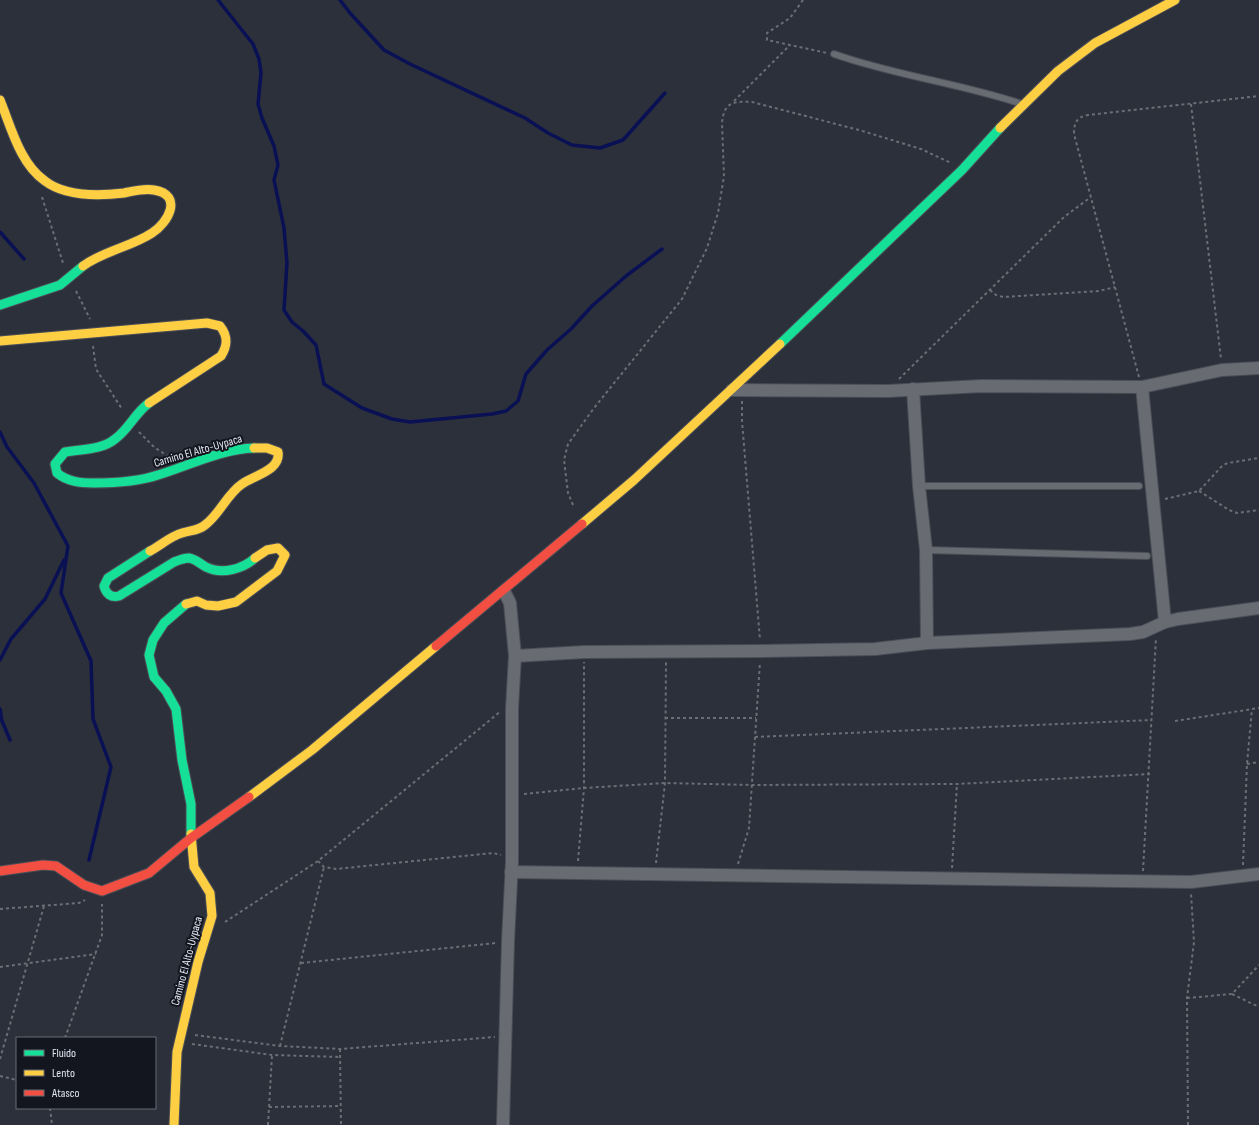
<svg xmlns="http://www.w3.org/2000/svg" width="1259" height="1125" viewBox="0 0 1259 1125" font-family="'Sofia Sans Condensed',sans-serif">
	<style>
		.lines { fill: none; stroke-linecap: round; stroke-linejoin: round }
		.stream { stroke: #091054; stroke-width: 3.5 }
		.lane-casing { stroke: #4b4e57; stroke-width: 8 }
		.street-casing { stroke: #4b4e57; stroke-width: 14 }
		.fast-casing { stroke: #4b4e57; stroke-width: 11 }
		.slow-casing { stroke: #4b4e57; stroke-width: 11 }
		.jam-casing { stroke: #4b4e57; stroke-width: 11 }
		.path { stroke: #6b6e75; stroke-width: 2; stroke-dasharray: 3 3; stroke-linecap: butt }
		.lane { stroke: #686b72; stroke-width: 6 }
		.street { stroke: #686b72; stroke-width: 12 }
		.fast { stroke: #16e098; stroke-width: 9 }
		.slow { stroke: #ffcf43; stroke-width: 9 }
		.jam { stroke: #f24e42; stroke-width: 9 }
		.labels { text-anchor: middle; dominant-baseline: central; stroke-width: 4; stroke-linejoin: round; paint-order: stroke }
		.street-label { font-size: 12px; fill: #e2e7f4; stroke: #13161e }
	</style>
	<rect width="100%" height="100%" fill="#2c303a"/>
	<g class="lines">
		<!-- stream -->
		<g class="stream">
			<path d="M218 0 253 44 259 59 261 73 258 104 262 118 274 146 278 165 274 180 284 228 287 263 284 310 292 322 303 331 316 345 324 384 362 408 392 419 410 422 492 414 506 411 518 401 526 374 547 350 571 329 592 306 626 276 662 249"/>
			<path d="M340 0 350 13 384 50 410 64 525 118 548 133 572 145 600 148 623 140 665 93"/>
			<path d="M0 232 24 259"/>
			<path d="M0 432 7 447 34 483 68 546 61 593 91 661 93 719 111 767 89 860"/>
			<path d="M0 660 11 639 45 599 64 560"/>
			<path d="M0 709 2 721 10 740"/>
		</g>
		<!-- lane casing -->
		<g class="lane-casing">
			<g id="lane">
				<path d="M834 54C896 76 960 83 1022 104"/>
				<path d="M919 486H1139"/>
				<path d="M926 550 1147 556"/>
			</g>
		</g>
		<!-- street casing -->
		<g class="street-casing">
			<g id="street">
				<path d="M1142 387 1165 622"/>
				<path d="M913 389 919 486 926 550 927 643"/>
				<path d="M732 390 888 391 981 386 1142 387 1222 370 1259 368"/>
				<path d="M504 591 510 603 515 656 584 652 761 651 875 649 927 643 1130 634 1143 632 1165 622 1178 619 1259 608"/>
				<path d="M511 872 1191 882 1259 874"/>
				<path d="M503 1125 508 941 512 861V708L515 656"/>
			</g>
		</g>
		<!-- fast casing -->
		<g class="fast-casing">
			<g id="fast">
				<path d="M0 305 60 285 83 266"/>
				<path d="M780 344 962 170 1000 128"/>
				<path d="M149 403C135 413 129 429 115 439 102 450 81 449 65 452L55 464 57 473C68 482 81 483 94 483 116 483 137 482 158 475 188 466 221 449 254 448"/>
				<path d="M150 551 108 578 104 586C106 594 111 598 119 596L174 562C179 560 184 558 189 558 196 559 200 564 206 567 222 575 243 569 255 558"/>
				<path d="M186 604 164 623 153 640 149 655 154 677 166 691 176 709 182 760 191 804V834"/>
			</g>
		</g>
		<!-- slow casing -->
		<g class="slow-casing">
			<g id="slow">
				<path d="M0 100C11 127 20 164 45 181 66 197 99 196 124 193 134 191 144 188 154 190 184 195 168 223 152 233 131 247 103 251 83 266"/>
				<path d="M1000 128 1058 71 1095 43 1175 0"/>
				<path d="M0 341 207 323 220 326C228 336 228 345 221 356L149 403"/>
				<path d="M582 524 634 480 780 344"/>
				<path d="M150 551C161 545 171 536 182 533 191 530 198 531 205 525 220 514 227 494 242 484 255 475 281 470 278 452L267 448H254"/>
				<path d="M186 604 197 601 206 605 218 606 236 602 277 571 285 555 278 548 267 550 255 558"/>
				<path d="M249 797 312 750 436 646"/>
				<path d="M174 1125 177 1052 198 962 212 916 210 893 194 867 191 834"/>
			</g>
		</g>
		<!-- jam casing -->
		<g class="jam-casing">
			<g id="jam">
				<path d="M436 646 582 524"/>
				<path d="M0 871 43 865 56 866 84 885 102 891 149 873 191 838 249 797"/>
			</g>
		</g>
		<!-- path -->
		<g class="path">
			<path d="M803 0 790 18 767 33V40L827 53"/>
			<path d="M734 101 790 45"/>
			<path d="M1191 104 1221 359"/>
			<path d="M42 197 63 263"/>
			<path d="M990 290 996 295 1003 297 1099 291 1115 287"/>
			<path d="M76 291 90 319"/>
			<path d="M93 346 96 369 122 409"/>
			<path d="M1139 377 1074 134C1074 122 1077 117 1088 115L1259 96"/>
			<path d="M899 379 1064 217 1091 197"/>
			<path d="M742 401V421L760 640"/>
			<path d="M139 432 154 447 169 457"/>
			<path d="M1199 491 1229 510 1237 513 1259 510"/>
			<path d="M1165 499 1199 491 1223 465 1228 463 1259 458"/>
			<path d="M573 505 568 493 564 460 568 444 594 408 682 299 707 248 718 213 724 176 722 123C724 102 733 101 752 102L859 130 921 149 951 163"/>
			<path d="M665 718H756"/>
			<path d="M1175 721 1259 708"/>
			<path d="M755 737 1152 720"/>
			<path d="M1247 764 1259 762"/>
			<path d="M524 794 584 788 665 783 752 785 957 784 1150 774"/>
			<path d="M318 861 324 867 336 869 493 853 501 855"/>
			<path d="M578 861 584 788V662"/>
			<path d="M656 863 665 783 666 662"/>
			<path d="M738 864 749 828 760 662"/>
			<path d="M1243 865 1247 764 1252 709"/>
			<path d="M952 868 957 784"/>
			<path d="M1143 871 1156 638"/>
			<path d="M0 909 79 903 85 900"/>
			<path d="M225 922 318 861 501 711"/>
			<path d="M301 963 496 943"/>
			<path d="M0 967 96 954"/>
			<path d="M1232 994 1259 1007"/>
			<path d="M1187 998 1232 994 1259 965"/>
			<path d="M195 1035 280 1046 340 1049 495 1037"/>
			<path d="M65 1038 102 935V904"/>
			<path d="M192 1044 272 1055 340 1057"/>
			<path d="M280 1046 324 867"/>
			<path d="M340 1049 341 1125"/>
			<path d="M0 1059 44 906"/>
			<path d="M0 1076 17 1080"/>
			<path d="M269 1107 341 1106"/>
			<path d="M50 1108 52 1125"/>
			<path d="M268 1125 272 1055"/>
			<path d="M1188 1125 1187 998 1194 942 1191 893"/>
		</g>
		<!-- lane -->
		<use href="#lane" class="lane"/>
		<!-- street -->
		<use href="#street" class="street"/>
		<!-- fast -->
		<use href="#fast" class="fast"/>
		<!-- slow -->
		<use href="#slow" class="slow"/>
		<!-- jam -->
		<use href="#jam" class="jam"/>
	</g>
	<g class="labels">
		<!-- street labels -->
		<g class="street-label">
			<text transform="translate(198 451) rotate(-16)">Camino El Alto-Uypaca</text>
			<text transform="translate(187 961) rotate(-75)">Camino El Alto-Uypaca</text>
		</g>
	</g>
	<!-- legend -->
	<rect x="16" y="1037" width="140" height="72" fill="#13161e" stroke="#666a74"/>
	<rect x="24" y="1050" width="20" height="6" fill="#16e098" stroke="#666a74"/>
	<text x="52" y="1057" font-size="12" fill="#e2e7f4">Fluido</text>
	<rect x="24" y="1070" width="20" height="6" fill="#ffcf43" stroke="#666a74"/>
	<text x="52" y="1077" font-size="12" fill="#e2e7f4">Lento</text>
	<rect x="24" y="1090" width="20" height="6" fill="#f24e42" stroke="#666a74"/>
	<text x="52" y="1097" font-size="12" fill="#e2e7f4">Atasco</text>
</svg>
